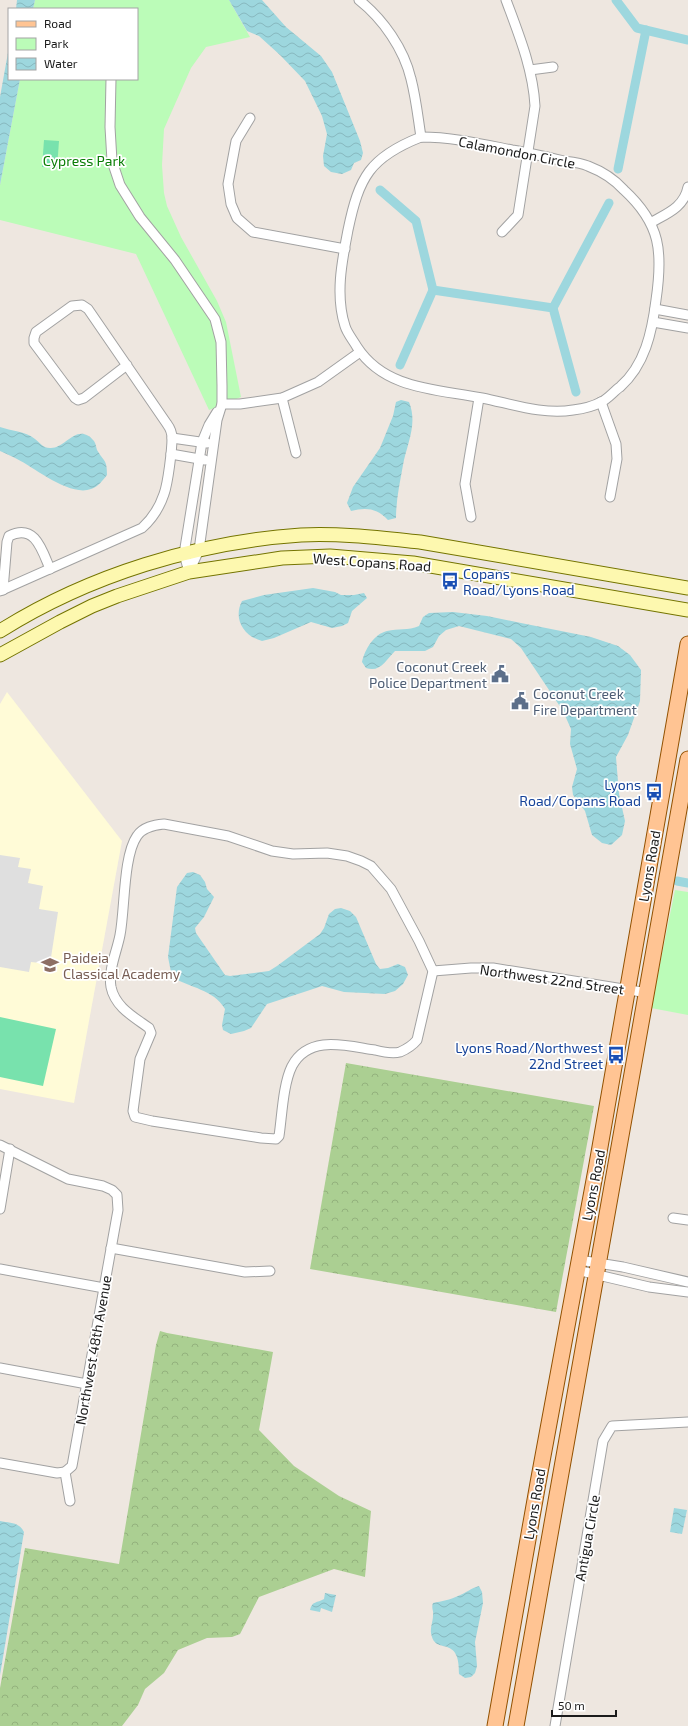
<svg xmlns="http://www.w3.org/2000/svg" width="688" height="1726" viewBox="0 0 688 1726" font-family="'Exo 2',sans-serif">
	<style>
		.education { fill: #fffbd7 }
		.forest { fill: url(#forest-crowns) }
		.park { fill: #bbfcb8 }
		.pitch { fill: #78e2ad }
		.parking { fill: #dfdfdf }
		.water { fill: url(#water-waves) }
		.lines { fill: none; stroke-linecap: round; stroke-linejoin: round }
		.canal { stroke: #9dd7de; stroke-width: 9 }
		.street-casing { stroke: #a2a2a2; stroke-width: 11 }
		.secondary-casing { stroke: #747400; stroke-width: 15 }
		.primary-casing { stroke: #925100; stroke-width: 17 }
		.street { stroke: #fff; stroke-width: 9 }
		.secondary { stroke: #fdf8af; stroke-width: 13 }
		.primary { stroke: #ffc493; stroke-width: 15 }
		.labels { text-anchor: middle; dominant-baseline: central; stroke-width: 3.5; stroke-linejoin: round; paint-order: stroke }
		.street-label { font-size: 14px; fill: #1b1b1b; stroke: #fff }
		.park-label { font-size: 14px; fill: #097d05; stroke: #fff }
		.transit-label { font-size: 14px; fill: #164399; stroke: #fff; text-anchor: end }
		.service-label { font-size: 14px; fill: #4e5e75; stroke: #fff; text-anchor: end }
		.education-label { font-size: 14px; fill: #785e54; stroke: #fff; text-anchor: start }
	</style>
	<defs>
		<pattern id="forest-crowns" width="20" height="18" patternUnits="userSpaceOnUse"><rect width="20" height="18" fill="#abcf92"/><path d="M2 6a3 3 0 1 1 6 0M12 15a3 3 0 1 1 6 0" fill="none" stroke="#93b17d"/></pattern>
		<pattern id="water-waves" width="16" height="10" patternUnits="userSpaceOnUse"><rect width="16" height="10" fill="#9dd7de"/><path d="M0 5q4-4 8 0t8 0" fill="none" stroke="#87b8be"/></pattern>
	</defs>
	<rect width="100%" height="100%" fill="#eee7e0"/>
	<!-- education -->
	<path class="education" d="M7 692 122 841 74 1103 0 1089V704Z"/>
	<!-- forest -->
	<g class="forest">
		<path d="M346 1063 594 1106 556 1312 310 1269Z"/>
		<path d="M160 1331 167 1333 273 1352 259 1430 294 1466 339 1496 371 1511 365 1577 334 1569 259 1597 240 1634 232 1637 207 1638 178 1650 164 1673 145 1689 138 1705 122 1726H0V1688L25 1548 119 1564 156 1345Z"/>
	</g>
	<!-- park -->
	<g class="park">
		<path d="M35 0H229L250 37 206 47 191 68 164 129 162 165 164 193 167 206 181 237 217 301 226 322 241 397 209 410 136 254 0 220V185L20 79H137V9H33Z"/>
		<path d="M675 890 688 892V1015L651 1008Z"/>
	</g>
	<!-- pitch -->
	<g class="pitch">
		<path d="M44 140 59 141 57 168 42 167Z"/>
		<path d="M0 1017 56 1029 43 1086 0 1077Z"/>
	</g>
	<!-- parking -->
	<path class="parking" d="M0 855 20 858 18 867 31 869 28 883 43 886 39 909 58 912 50 964 31 962 29 972 0 967Z"/>
	<!-- water -->
	<g class="water">
		<path d="M17 0H35L33 9H16Z"/>
		<path d="M229 0H262L286 27 321 56 332 72 360 141 363 153 361 160 354 163 351 170 342 174 331 172 324 166 323 156 327 134 322 116 305 81 280 55 259 36 247 31Z"/>
		<path d="M9 47V79H20L0 185V97Z"/>
		<path d="M401 400 409 402C418 424 407 444 403 465 400 482 396 500 396 518L388 520C377 508 366 507 351 511L347 503 353 487 380 448 393 416 396 402Z"/>
		<path d="M0 427C11 431 25 431 35 439 40 443 43 448 50 448 66 449 77 421 94 441 96 444 96 447 97 450 104 462 107 459 107 475 103 480 98 487 91 489 70 497 35 468 17 459 12 456 6 454 0 451Z"/>
		<path d="M313 588 335 592 341 595H354L364 593 367 598 352 611 348 623 342 626 332 628 311 622 274 638 262 641C243 636 233 618 242 601L264 595Z"/>
		<path d="M453 612 487 616 521 623 591 637 618 646 630 655 641 670 640 701 628 735 616 757 619 794 625 821 622 835 611 845 602 843 592 835 585 811 573 795 572 787 577 769 570 744 571 729 563 711 521 648 511 639 459 626 446 630 439 636 433 647 425 651H395C386 660 380 673 366 668L362 662C365 649 374 634 387 631 398 628 408 631 419 626L423 617 429 613Z"/>
		<path d="M193 872 200 875 205 882 207 889 214 897 204 917 195 928 196 933 225 975 230 976 269 971 277 966 320 934 324 928 329 914 335 909 341 908 350 911 356 917 376 964 380 969 388 968 398 964 405 967 408 975 403 984 395 991 385 994 344 992 322 986 304 992 267 1004 251 1028 244 1031 231 1034 223 1030 222 1025 225 1009C213 989 190 988 172 977L168 957 177 887 187 873Z"/>
		<path d="M674 1508 687 1510 682 1534 670 1532Z"/>
		<path d="M0 1521C10 1523 19 1522 24 1532L0 1675Z"/>
		<path d="M479 1586 482 1592 483 1603 475 1642 477 1666 475 1673 471 1677 465 1678 459 1674C460 1635 437 1654 432 1637 429 1629 433 1623 433 1615 434 1611 431 1608 433 1603 442 1601 450 1600 458 1596 466 1593 471 1588 479 1586Z"/>
		<path d="M325 1593 336 1595 332 1612 321 1608 320 1612 310 1610C312 1601 317 1603 324 1599Z"/>
	</g>
	<g class="lines">
		<!-- canal -->
		<g class="canal">
			<path d="M616 0 637 28 688 40"/>
			<path d="M618 169 646 30"/>
			<path d="M380 190 416 221 433 290 553 308 576 392"/>
			<path d="M553 308 609 203"/>
			<path d="M400 365 433 290"/>
			<path d="M677 881 688 883"/>
		</g>
		<!-- street casing -->
		<g class="street-casing">
			<g id="street">
				<path d="M359 0C383 19 404 49 411 79 416 98 418 118 421 137"/>
				<path d="M530 70 553 67"/>
				<path d="M111 79 110 127 112 161 120 185 140 217 175 260 215 319 221 342 222 386V404L217 420 199 550 189 572"/>
				<path d="M250 118 236 141 228 184 231 204 237 218 253 232 345 249"/>
				<path d="M421 137C452 137 482 144 512 150 530 153 547 157 564 161 572 162 581 163 588 166 601 171 615 180 624 190 661 224 663 252 656 300 652 332 645 365 620 387 614 391 608 399 601 402 594 406 581 409 573 410 543 415 512 404 482 398 437 389 385 390 357 347 353 340 347 333 345 326 335 295 342 261 348 230 359 177 370 157 421 137Z"/>
				<path d="M652 222C668 213 684 207 688 187"/>
				<path d="M502 232 518 215 535 106C533 69 519 35 506 0"/>
				<path d="M655 309 688 315"/>
				<path d="M653 322 688 328"/>
				<path d="M282 398 296 453"/>
				<path d="M601 402 616 444 617 459 610 497"/>
				<path d="M222 404H240L282 398 318 382 360 352"/>
				<path d="M172 438 207 443"/>
				<path d="M171 454 205 460"/>
				<path d="M471 517 465 484 479 398"/>
				<path d="M189 572 184 554 202 442 209 425 217 412"/>
				<path d="M3 590 7 542 9 536C35 523 42 550 50 569"/>
				<path d="M0 591 142 528C152 519 160 506 164 494 168 483 172 450 172 438 172 432 170 428 167 424L88 309 82 305 72 306 36 332 34 338V343L75 398 78 400 84 398 127 365"/>
				<path d="M164 824 228 836 272 851 293 854 327 853 347 856 361 861 371 866 391 889 419 941 433 971 417 1040C412 1046 407 1049 400 1052 392 1054 383 1052 375 1050 347 1046 309 1034 292 1066 283 1084 282 1116 279 1136L276 1139 261 1138 152 1121 135 1117 133 1111 140 1059 151 1033 149 1028C134 1017 115 1007 111 987 108 970 117 951 120 935 125 910 123 856 137 836 143 827 154 825 164 824Z"/>
				<path d="M433 971 471 968H493L648 993"/>
				<path d="M0 1145 68 1179 103 1186 112 1190 117 1195 118 1210 72 1466 65 1472 70 1501"/>
				<path d="M0 1209 10 1149"/>
				<path d="M673 1218 688 1220"/>
				<path d="M111 1248 245 1272 270 1271"/>
				<path d="M579 1260 623 1267 688 1282"/>
				<path d="M0 1269 104 1288"/>
				<path d="M577 1270 649 1287 688 1292"/>
				<path d="M0 1368 87 1384"/>
				<path d="M0 1463 57 1473 65 1472"/>
				<path d="M555 1726 603 1441 612 1426 688 1422"/>
			</g>
		</g>
		<!-- secondary casing -->
		<g class="secondary-casing">
			<g id="secondary">
				<path d="M0 631C89 575 197 542 301 535 340 533 381 538 420 542L688 588"/>
				<path d="M0 655 60 622 92 606 117 596 189 572 282 558 330 556 413 563 688 610"/>
			</g>
		</g>
		<!-- primary casing -->
		<g class="primary-casing">
			<g id="primary">
				<path d="M495 1726 538 1483 597 1164 688 644"/>
				<path d="M516 1726C574 1404 633 1082 688 759"/>
			</g>
		</g>
		<!-- street -->
		<use href="#street" class="street"/>
		<!-- secondary -->
		<use href="#secondary" class="secondary"/>
		<!-- primary -->
		<use href="#primary" class="primary"/>
	</g>
	<!-- icons -->
	<defs>
		<g id="bus-bare" transform="scale(1.38)"><path d="M-5-6H5V4H4V6H2V4H-2V6H-4V4H-5ZM-3.5-4V0h7V-4ZM-3.5 1.2v1.5H-2V1.2ZM2 1.2v1.5H3.5V1.2Z" fill="#1a4fb4" stroke="#fff" stroke-width="2.5" paint-order="stroke"/></g>
		<g id="civic-bare" transform="scale(1.38)"><path d="M-.6-6.5H3V-4.5H.6V-3L4-1V1h2V6H-6V1h2V-1L-.6-3ZM-1.2 2.5V6h2.4V2.5Z" fill="#5c6f8a" stroke="#fff" stroke-width="2.5" paint-order="stroke"/></g>
		<g id="school-bare" transform="scale(1.38)"><path d="M0-5L7-2L0 1L-7-2ZM-4 1L0 2.5L4 1V4Q0 6-4 4Z" fill="#8d6e63" stroke="#fff" stroke-width="2.5" paint-order="stroke"/></g>
	</defs>
	<g fill-rule="evenodd">
		<use href="#bus-bare" x="450" y="581"/>
		<use href="#civic-bare" x="500" y="674"/>
		<use href="#civic-bare" x="520" y="701"/>
		<use href="#bus-bare" x="654" y="792"/>
		<use href="#school-bare" x="50" y="965"/>
		<use href="#bus-bare" x="616" y="1055"/>
	</g>
	<g class="labels">
		<!-- street labels -->
		<g class="street-label">
			<text transform="translate(517 152) rotate(11)">Calamondon Circle</text>
			<text transform="translate(372 562) rotate(4)">West Copans Road</text>
			<text transform="translate(649 866) rotate(-80)">Lyons Road</text>
			<text transform="translate(552 979) rotate(8)">Northwest 22nd Street</text>
			<text transform="translate(593 1185) rotate(-79)">Lyons Road</text>
			<text transform="translate(93 1350) rotate(-80)">Northwest 48th Avenue</text>
			<text transform="translate(534 1504) rotate(-80)">Lyons Road</text>
			<text transform="translate(587 1538) rotate(-80)">Antigua Circle</text>
		</g>
		<!-- park labels -->
		<g class="park-label">
			<text x="84" y="160">Cypress Park</text>
		</g>
		<!-- transit labels -->
		<g class="transit-label">
			<text x="463" y="573" text-anchor="start">Copans<tspan x="463" dy="16">Road/Lyons Road</tspan></text>
			<text x="641" y="784">Lyons<tspan x="641" dy="16">Road/Copans Road</tspan></text>
			<text x="603" y="1047">Lyons Road/Northwest<tspan x="603" dy="16">22nd Street</tspan></text>
		</g>
		<!-- service labels -->
		<g class="service-label">
			<text x="487" y="666">Coconut Creek<tspan x="487" dy="16">Police Department</tspan></text>
			<text x="533" y="693" text-anchor="start">Coconut Creek<tspan x="533" dy="16">Fire Department</tspan></text>
		</g>
		<!-- education labels -->
		<g class="education-label">
			<text x="63" y="957">Paideia<tspan x="63" dy="16">Classical Academy</tspan></text>
		</g>
	</g>
	<!-- legend -->
	<rect x="8" y="8" width="130" height="72" fill="#ffffff" stroke="#a4a4a4"/>
	<rect x="16" y="21" width="20" height="6" fill="#ffc493" stroke="#a4a4a4"/>
	<text x="44" y="28" font-size="12" fill="#1b1b1b">Road</text>
	<rect x="16" y="38" width="20" height="12" fill="#bbfcb8" stroke="#a4a4a4"/>
	<text x="44" y="48" font-size="12" fill="#1b1b1b">Park</text>
	<rect x="16" y="58" width="20" height="12" fill="url(#water-waves)" stroke="#a4a4a4"/>
	<text x="44" y="68" font-size="12" fill="#1b1b1b">Water</text>
	<!-- scale -->
	<path d="M552 1710v6h64v-6" fill="none" stroke="#1b1b1b" stroke-width="2"/>
	<text x="558" y="1710" font-size="12" fill="#1b1b1b" stroke="#ffffff" stroke-width="3" paint-order="stroke">50 m</text>
</svg>
